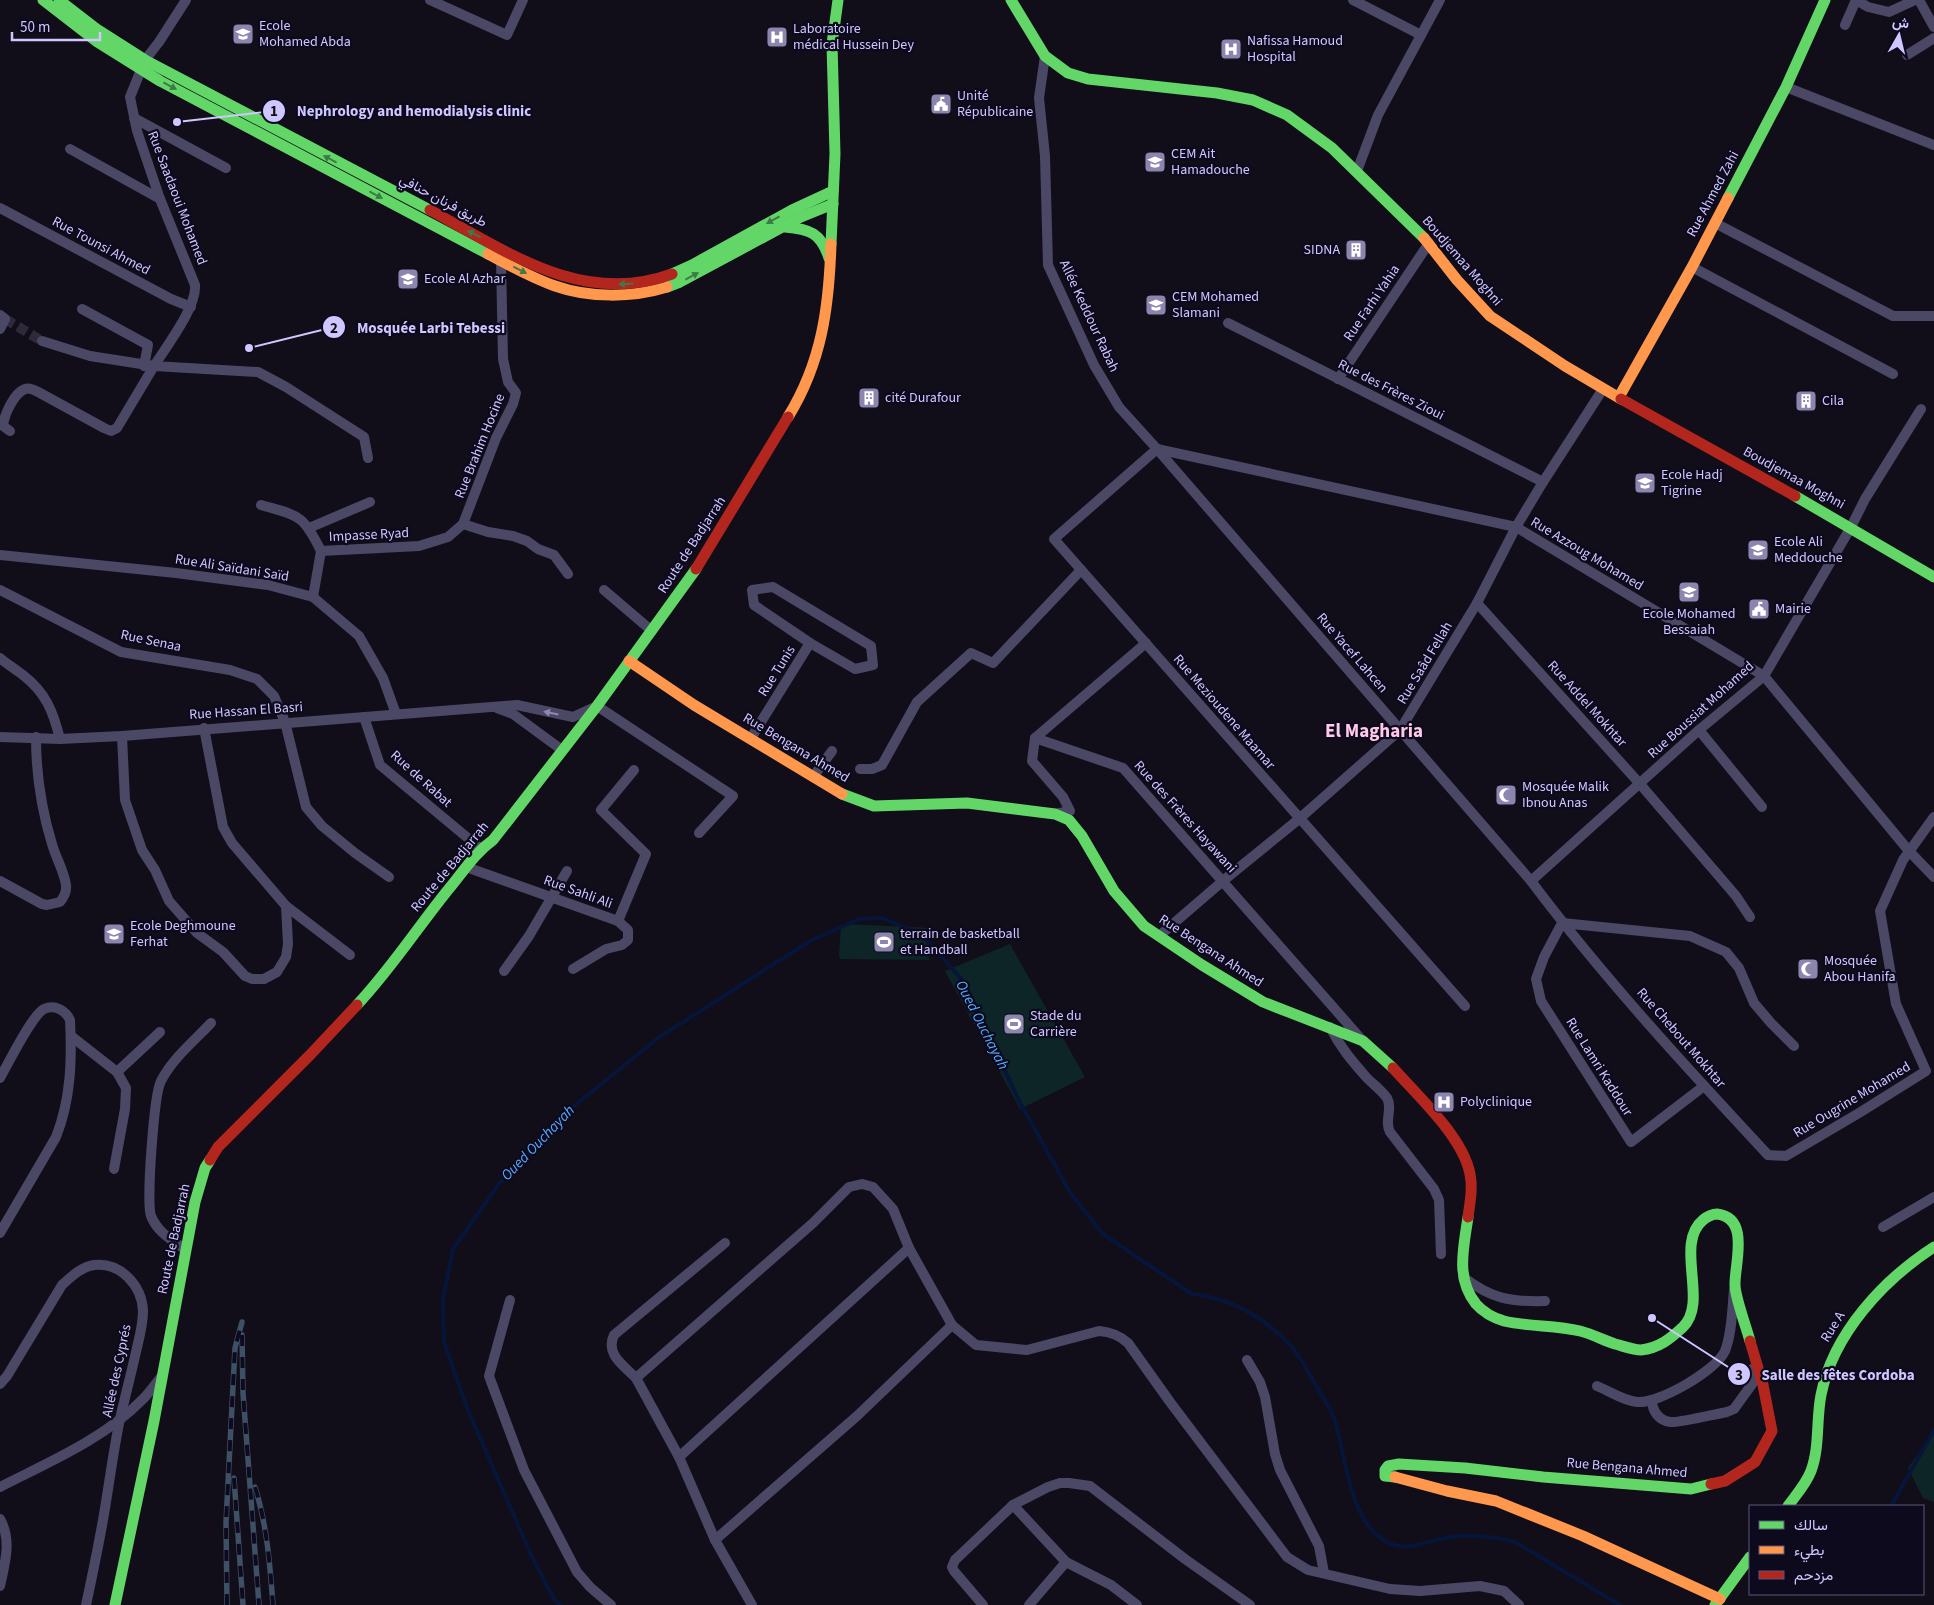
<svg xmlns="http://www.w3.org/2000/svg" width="1934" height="1605" viewBox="0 0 1934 1605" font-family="'Source Sans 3',Vazirmatn,sans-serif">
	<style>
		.green { fill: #0d2527 }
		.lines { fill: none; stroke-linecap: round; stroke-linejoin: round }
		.stream { stroke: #05163a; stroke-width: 4 }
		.street-tunnel { stroke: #2e2a3c; stroke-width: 10; stroke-dasharray: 10 5; stroke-linecap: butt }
		.street { stroke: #4a4864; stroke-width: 10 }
		.fast { stroke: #63d668; stroke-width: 11 }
		.slow { stroke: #ff974d; stroke-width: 11 }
		.jam { stroke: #b3261e; stroke-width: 11 }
		.rail-casing { stroke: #3d5065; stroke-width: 5.5 }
		.rail { stroke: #0e0a1e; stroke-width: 4; stroke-dasharray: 11; stroke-linecap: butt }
		.oneway { fill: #3d7a47 }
		.oneway2 { fill: #8c88b2 }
		.labels { text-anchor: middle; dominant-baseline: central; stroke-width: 4.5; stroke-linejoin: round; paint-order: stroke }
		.poi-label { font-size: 14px; fill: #cfc7ff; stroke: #0e0a1e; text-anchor: start }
		.street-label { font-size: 14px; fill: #cfc7ff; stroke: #0e0a1e }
		.water-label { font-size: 15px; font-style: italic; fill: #5af; stroke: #0e0a1e }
		.district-label { font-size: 19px; font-weight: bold; fill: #ffc9e9; stroke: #0e0a1e }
		.leader { fill: none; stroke: #cfc7ff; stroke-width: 2 }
		.callout-dot { fill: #cfc7ff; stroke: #0e0a1e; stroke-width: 2 }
		.mark-label { font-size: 15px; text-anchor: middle; font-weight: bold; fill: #111 }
		.callout-label { font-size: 15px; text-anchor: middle; font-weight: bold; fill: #cfc7ff; stroke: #0e0a1e; stroke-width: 4.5; stroke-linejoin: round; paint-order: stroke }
	</style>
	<rect width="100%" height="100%" fill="#110e1a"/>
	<!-- green -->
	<g class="green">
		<path d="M845 924 930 928 929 960 840 959 839 956 841 926Z"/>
		<path d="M1010 944 1085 1077 1020 1109 945 971Z"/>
		<path d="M1934 1431V1502L1923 1498 1908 1468Z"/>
	</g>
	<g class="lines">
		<!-- stream -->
		<g class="stream">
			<path d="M1891 1506 1934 1430"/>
			<path d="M560 1605 554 1599 532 1557 467 1408 444 1342 443 1299 453 1249 499 1184 563 1115 658 1038 810 941 859 919 882 918 921 934 964 982 1018 1099 1071 1194 1103 1234 1192 1294C1229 1297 1266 1318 1291 1346 1301 1357 1309 1374 1317 1387 1323 1398 1331 1409 1335 1421 1346 1457 1349 1520 1385 1541 1406 1554 1429 1540 1451 1537 1472 1534 1495 1537 1515 1542L1620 1605"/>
		</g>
		<!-- street-tunnel -->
		<path class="street-tunnel" d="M5 319 42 341"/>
		<!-- street -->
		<g class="street">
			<path d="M186 0 159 42 145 60 130 97 137 131 160 199 195 285C197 307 166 347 154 366L258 372 286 387 364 437 368 458"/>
			<path d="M430 0 507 35 523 0"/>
			<path d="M1353 0 1421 35"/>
			<path d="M1919 0 1934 27"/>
			<path d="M1845 25 1856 0 1868 7 1889 12 1915 0"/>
			<path d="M1907 55 1934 38"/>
			<path d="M1045 56 1039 98 1045 156 1048 265 1094 365 1119 407 1157 449 1531 881C1603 977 1687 1068 1768 1155L1786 1156 1859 1113 1926 1071 1896 1004 1880 911 1903 860 1934 817"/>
			<path d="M1786 87 1934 145"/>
			<path d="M134 118 226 168"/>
			<path d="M70 149 160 199"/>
			<path d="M1357 171 1378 115 1440 0"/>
			<path d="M0 208 171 299 191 307"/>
			<path d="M1715 223 1893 316H1934"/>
			<path d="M1692 267 1893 374"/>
			<path d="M82 309 148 345 144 366"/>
			<path d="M0 315 5 319 0 329"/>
			<path d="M1228 323 1543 482"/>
			<path d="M1338 379 1429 243"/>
			<path d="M10 431 3 426C4 415 14 393 25 389 30 387 36 391 40 393L104 428 111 431 117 428 154 366 90 356 42 341"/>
			<path d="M1157 449 1516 527 1764 676 1909 851 1934 877"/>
			<path d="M1157 449 1054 539 1465 1006"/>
			<path d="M261 505C299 516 303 514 321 551L419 546 448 537 463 524 496 438 513 404 516 393 508 382 503 359 501 261"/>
			<path d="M463 524 488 532 513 536 527 541 538 549 554 555 568 574"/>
			<path d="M309 528 370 502"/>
			<path d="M0 555 176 573 268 585 313 597 359 636 383 678 396 714"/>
			<path d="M773 587 871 646 873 665 855 669 810 643 754 605 752 590Z"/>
			<path d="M0 590 121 652 230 670 257 679 274 696 285 722 306 807 322 826 355 853 389 877"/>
			<path d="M604 590 652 631"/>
			<path d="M313 597 321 551"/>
			<path d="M1477 603 1640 784 1736 896 1750 917"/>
			<path d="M1146 643 1035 738 1123 768 1362 1040"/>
			<path d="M0 658C7 664 15 669 23 675 46 693 53 711 60 739"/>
			<path d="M497 708 513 714 562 750"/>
			<path d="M364 717 380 765 481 849"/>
			<path d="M204 728 223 827 232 843 286 906 350 955"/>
			<path d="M1699 730 1762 807"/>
			<path d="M122 736 125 800 142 850 155 870 169 901 197 933 223 952 245 976 252 979H264L277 972 286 957 288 944 286 906"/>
			<path d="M0 737 60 739 122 736 517 705 573 717 597 706 733 796 699 833"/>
			<path d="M751 738 810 643"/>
			<path d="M1035 738 1032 761 1063 797 1070 811 1055 814"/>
			<path d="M860 769H872L882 765 917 702 971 653 993 663 1081 570"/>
			<path d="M813 777 832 751"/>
			<path d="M466 867 618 921 646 854 601 810 634 770"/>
			<path d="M0 881 42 904 47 905 60 902C64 897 67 892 66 885 64 871 56 858 52 844 41 808 36 776 36 737"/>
			<path d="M1531 881 1699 730 1764 676 1851 527 1865 499 1921 409"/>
			<path d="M1562 923 1544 957 1536 979 1541 1001 1631 1142 1704 1086"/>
			<path d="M1562 923 1690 936 1726 952 1739 968 1754 1003 1771 1023 1794 1046"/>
			<path d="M1159 936 1224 880 1299 819 1400 730 1477 603 1516 527 1543 482 1603 389"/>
			<path d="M573 969 606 949 622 945 628 940V930L618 921"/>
			<path d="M504 971 529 936 567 871"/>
			<path d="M1330 1027C1340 1047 1352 1061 1367 1078 1373 1084 1382 1091 1387 1098 1393 1109 1384 1121 1390 1132L1434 1189 1439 1200 1441 1254"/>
			<path d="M71 1036 117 1072 126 1088 125 1109 114 1169"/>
			<path d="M117 1072 160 1032"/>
			<path d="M0 1078C8 1064 32 1015 44 1009 55 1004 66 1011 70 1020 72 1060 71 1099 56 1137L0 1233"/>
			<path d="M1883 1227 1934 1197"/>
			<path d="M186 1250C172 1240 158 1233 151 1216 146 1203 154 1094 161 1081 172 1059 194 1041 211 1023"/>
			<path d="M1463 1277C1492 1299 1510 1302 1545 1301"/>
			<path d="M510 1300 489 1376 524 1470 577 1572 590 1587 611 1605"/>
			<path d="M1247 1360 1260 1382 1265 1397 1275 1454 1280 1470 1319 1546 1324 1573"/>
			<path d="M636 1378C623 1365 605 1354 614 1335L725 1243"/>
			<path d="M0 1384 7 1376 62 1285C71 1277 81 1267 94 1265 121 1262 142 1286 143 1311 143 1325 139 1339 136 1352 131 1374 125 1397 120 1419 113 1452 109 1486 103 1520 98 1548 92 1577 86 1605"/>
			<path d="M1597 1386C1609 1391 1624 1401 1637 1402 1658 1404 1716 1371 1725 1351 1732 1333 1732 1310 1734 1290"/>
			<path d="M1652 1400C1652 1411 1659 1421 1671 1422 1680 1423 1715 1414 1727 1412L1734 1409 1755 1380 1752 1369"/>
			<path d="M679 1457 909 1248"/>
			<path d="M0 1487C49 1462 104 1439 143 1399 150 1392 156 1383 162 1376"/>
			<path d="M1013 1505 1066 1562 1111 1585 1137 1605"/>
			<path d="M0 1519C12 1540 5 1563 0 1586"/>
			<path d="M715 1540 857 1416 952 1325"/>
			<path d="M752 1605 715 1540 679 1457 636 1378 813 1223 849 1187 862 1184 873 1187 893 1209 909 1248 952 1325 976 1345 1027 1350 1099 1331C1111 1332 1119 1335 1128 1343L1170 1402 1287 1557 1308 1570 1390 1589 1420 1591 1480 1586 1504 1591 1519 1605"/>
			<path d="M983 1605 954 1571 952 1567 955 1560 1013 1505 1048 1487 1060 1483H1069L1090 1486 1185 1559 1250 1605"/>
			<path d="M1029 1605 1066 1562"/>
		</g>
		<!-- fast -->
		<g class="fast">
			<path d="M43 0 96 41 160 81 488 254"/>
			<path d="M59 0 98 30 145 60 430 210"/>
			<path d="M1011 0 1045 56 1068 73 1088 79 1217 93 1253 100 1287 115 1332 148 1424 238"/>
			<path d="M1728 198 1786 87 1825 0"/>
			<path d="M785 227C810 229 821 233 829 258"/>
			<path d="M831 244 835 154 832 44 838 0"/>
			<path d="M672 274 692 265 792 210 833 191"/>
			<path d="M667 287 680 282 801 217 833 204"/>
			<path d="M1795 496 1934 577"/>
			<path d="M842 794 874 806 967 803 1055 814 1069 820 1082 836 1114 891 1144 926 1202 965 1263 1002 1363 1041 1393 1068"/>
			<path d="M357 1005C392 968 419 925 452 885 465 869 476 852 493 840L597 706 696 569"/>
			<path d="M1468 1217C1464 1246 1455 1278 1476 1304 1483 1312 1494 1318 1504 1321 1529 1327 1555 1325 1580 1331 1592 1334 1603 1340 1615 1344 1623 1346 1633 1350 1641 1350 1659 1348 1670 1339 1683 1327 1709 1302 1674 1244 1703 1220 1706 1217 1713 1214 1717 1214 1751 1218 1734 1265 1735 1286 1736 1300 1746 1326 1750 1341"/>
			<path d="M1395 1477 1385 1476V1470L1388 1466 1399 1464 1465 1468 1543 1477 1691 1489 1711 1484"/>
			<path d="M1788 1506C1796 1495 1806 1484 1811 1471 1820 1447 1816 1420 1821 1395 1833 1334 1883 1280 1934 1247"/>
			<path d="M115 1605 154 1421 195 1202 205 1168 210 1160"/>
			<path d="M1715 1605 1750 1557"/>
		</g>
		<!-- slow -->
		<g class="slow">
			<path d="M1424 238 1457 280 1490 316 1565 366 1621 399"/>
			<path d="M488 254C510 266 532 278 555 286 589 298 632 298 667 287"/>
			<path d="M1619 397 1692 267 1728 198"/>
			<path d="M788 417C822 362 829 307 831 244"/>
			<path d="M629 661 694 705 842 794"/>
			<path d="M1395 1477 1447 1491 1496 1501 1583 1536 1720 1599"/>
		</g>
		<!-- jam -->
		<g class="jam">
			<path d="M430 210C506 251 582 307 672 274"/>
			<path d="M1621 399 1795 496"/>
			<path d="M696 569 788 417"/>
			<path d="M1393 1068C1418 1096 1463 1137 1470 1174 1473 1188 1470 1202 1468 1217"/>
			<path d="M210 1160 218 1147 310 1055 357 1005"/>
			<path d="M1711 1484 1725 1481 1755 1462 1772 1431 1763 1385 1750 1341"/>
		</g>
		<!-- rail casing -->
		<g class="rail-casing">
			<g id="rail">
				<path d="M242 1335 243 1393 259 1605"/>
				<path d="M234 1478 243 1605"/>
				<path d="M255 1487C267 1525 270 1565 273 1605"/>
				<path d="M227 1605 226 1522 235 1348 242 1322"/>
			</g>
		</g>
		<!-- rail -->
		<use href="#rail" class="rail"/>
	</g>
	<!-- one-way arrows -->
	<defs><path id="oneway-solid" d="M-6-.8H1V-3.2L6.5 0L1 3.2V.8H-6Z" transform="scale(1.25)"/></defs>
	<g class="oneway">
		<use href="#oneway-solid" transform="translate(170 86) rotate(28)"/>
		<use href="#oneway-solid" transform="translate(330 159) rotate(-152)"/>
		<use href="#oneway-solid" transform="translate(376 195) rotate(28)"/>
		<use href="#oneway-solid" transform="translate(773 220) rotate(151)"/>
		<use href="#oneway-solid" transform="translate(474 234) rotate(-153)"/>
		<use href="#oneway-solid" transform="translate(520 270) rotate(27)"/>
		<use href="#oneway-solid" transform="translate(692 276) rotate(-28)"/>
		<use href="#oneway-solid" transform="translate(626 284) rotate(176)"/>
	</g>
	<use class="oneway2" href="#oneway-solid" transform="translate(551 713) rotate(-168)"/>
	<!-- icons -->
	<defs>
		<g id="school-square" transform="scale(1.125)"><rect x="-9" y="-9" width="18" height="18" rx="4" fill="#8c86af" stroke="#0e0a1e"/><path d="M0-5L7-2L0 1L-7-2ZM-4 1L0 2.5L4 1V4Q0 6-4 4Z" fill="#fff"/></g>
		<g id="hospital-square" transform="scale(1.125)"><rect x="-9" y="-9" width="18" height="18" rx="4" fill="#8c86af" stroke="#0e0a1e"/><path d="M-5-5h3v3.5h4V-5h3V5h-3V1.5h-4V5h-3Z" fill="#fff"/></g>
		<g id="civic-square" transform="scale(1.125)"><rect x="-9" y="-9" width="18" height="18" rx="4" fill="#8c86af" stroke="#0e0a1e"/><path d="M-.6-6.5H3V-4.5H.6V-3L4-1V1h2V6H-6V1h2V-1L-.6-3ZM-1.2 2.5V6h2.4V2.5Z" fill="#fff"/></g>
		<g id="building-square" transform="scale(1.125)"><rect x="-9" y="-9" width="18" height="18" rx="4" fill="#8c86af" stroke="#0e0a1e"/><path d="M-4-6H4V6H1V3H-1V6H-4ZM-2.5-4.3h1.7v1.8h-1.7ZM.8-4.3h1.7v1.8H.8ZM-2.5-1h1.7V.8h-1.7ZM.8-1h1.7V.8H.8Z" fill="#fff"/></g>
		<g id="mosque-square" transform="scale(1.125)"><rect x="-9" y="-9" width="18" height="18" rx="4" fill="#8c86af" stroke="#0e0a1e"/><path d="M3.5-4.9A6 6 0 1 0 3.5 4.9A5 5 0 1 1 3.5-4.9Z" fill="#fff"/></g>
		<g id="stadium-square" transform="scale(1.125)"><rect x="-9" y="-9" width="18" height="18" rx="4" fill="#8c86af" stroke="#0e0a1e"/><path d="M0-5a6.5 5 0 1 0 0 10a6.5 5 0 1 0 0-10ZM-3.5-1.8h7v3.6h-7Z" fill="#fff"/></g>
	</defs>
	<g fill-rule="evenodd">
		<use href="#school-square" x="243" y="34"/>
		<use href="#hospital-square" x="777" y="37"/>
		<use href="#hospital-square" x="1231" y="49"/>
		<use href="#civic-square" x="941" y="104"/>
		<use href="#school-square" x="1155" y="162"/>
		<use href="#building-square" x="1356" y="250"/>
		<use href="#school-square" x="408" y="279"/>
		<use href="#school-square" x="1156" y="305"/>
		<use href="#building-square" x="869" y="398"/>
		<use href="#building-square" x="1806" y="401"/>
		<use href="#school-square" x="1645" y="483"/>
		<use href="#school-square" x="1758" y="550"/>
		<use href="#school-square" x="1689" y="592"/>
		<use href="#civic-square" x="1759" y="609"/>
		<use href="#mosque-square" x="1506" y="795"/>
		<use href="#school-square" x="114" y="934"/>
		<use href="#stadium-square" x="884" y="942"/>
		<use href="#mosque-square" x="1808" y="969"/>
		<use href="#stadium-square" x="1014" y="1024"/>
		<use href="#hospital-square" x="1444" y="1102"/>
	</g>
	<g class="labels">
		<!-- poi labels -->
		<g class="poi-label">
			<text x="259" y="26">Ecole<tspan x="259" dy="16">Mohamed Abda</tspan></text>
			<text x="793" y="29">Laboratoire<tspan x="793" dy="16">médical Hussein Dey</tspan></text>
			<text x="1247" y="41">Nafissa Hamoud<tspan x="1247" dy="16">Hospital</tspan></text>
			<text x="957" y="96">Unité<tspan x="957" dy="16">Républicaine</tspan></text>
			<text x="1171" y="154">CEM Ait<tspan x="1171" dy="16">Hamadouche</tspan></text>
			<text x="1340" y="250" text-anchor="end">SIDNA</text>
			<text x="424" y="279">Ecole Al Azhar</text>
			<text x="1172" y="297">CEM Mohamed<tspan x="1172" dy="16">Slamani</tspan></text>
			<text x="885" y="398">cité Durafour</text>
			<text x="1822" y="401">Cila</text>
			<text x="1661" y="475">Ecole Hadj<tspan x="1661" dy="16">Tigrine</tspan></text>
			<text x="1774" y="542">Ecole Ali<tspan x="1774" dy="16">Meddouche</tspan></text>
			<text x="1775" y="609">Mairie</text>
			<text x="1689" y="614" text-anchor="middle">Ecole Mohamed<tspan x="1689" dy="16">Bessaiah</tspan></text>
			<text x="1522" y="787">Mosquée Malik<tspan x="1522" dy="16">Ibnou Anas</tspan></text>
			<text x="130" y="926">Ecole Deghmoune<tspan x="130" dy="16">Ferhat</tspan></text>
			<text x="900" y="934">terrain de basketball<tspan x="900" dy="16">et Handball</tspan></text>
			<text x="1824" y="961">Mosquée<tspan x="1824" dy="16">Abou Hanifa</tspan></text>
			<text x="1030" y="1016">Stade du<tspan x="1030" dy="16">Carrière</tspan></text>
			<text x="1460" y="1102">Polyclinique</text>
		</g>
		<!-- street labels -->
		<g class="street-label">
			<text transform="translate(1713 194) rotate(-62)">Rue Ahmed Zahi</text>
			<text transform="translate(177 198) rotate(69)">Rue Saadaoui Mohamed</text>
			<text transform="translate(443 201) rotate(28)">طريق فرنان حنافي</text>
			<text transform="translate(101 246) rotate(28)">Rue Tounsi Ahmed</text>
			<text transform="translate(1462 261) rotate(49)">Boudjemaa Moghni</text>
			<text transform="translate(1372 303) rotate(-56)">Rue Farhi Yahia</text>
			<text transform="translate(1089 316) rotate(65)">Allée Keddour Rabah</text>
			<text transform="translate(1391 390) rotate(27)">Rue des Frères Zioui</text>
			<text transform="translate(480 446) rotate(-68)">Rue Brahim Hocine</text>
			<text transform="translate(1794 478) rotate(29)">Boudjemaa Moghni</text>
			<text transform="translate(369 535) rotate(-3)">Impasse Ryad</text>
			<text transform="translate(692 545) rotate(-57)">Route de Badjarrah</text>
			<text transform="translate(1587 554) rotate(31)">Rue Azzoug Mohamed</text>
			<text transform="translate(232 568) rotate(9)">Rue Ali Saïdani Saïd</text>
			<text transform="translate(151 641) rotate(12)">Rue Senaa</text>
			<text transform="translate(1352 653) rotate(49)">Rue Yacef Lahcen</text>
			<text transform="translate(1425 663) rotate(-59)">Rue Saâd Fellah</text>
			<text transform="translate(777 671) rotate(-58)">Rue Tunis</text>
			<text transform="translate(1587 704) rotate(48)">Rue Addel Mokhtar</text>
			<text transform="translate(1701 710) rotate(-42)">Rue Boussiat Mohamed</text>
			<text transform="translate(246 711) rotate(-4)">Rue Hassan El Basri</text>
			<text transform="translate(1224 712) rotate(49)">Rue Mezioudene Maamar</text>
			<text transform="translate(796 748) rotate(31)">Rue Bengana Ahmed</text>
			<text transform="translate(421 779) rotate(42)">Rue de Rabat</text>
			<text transform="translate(1185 817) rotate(48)">Rue des Frères Hayawani</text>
			<text transform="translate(450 867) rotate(-50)">Route de Badjarrah</text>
			<text transform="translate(578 892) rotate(20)">Rue Sahli Ali</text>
			<text transform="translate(1211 951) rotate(33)">Rue Bengana Ahmed</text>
			<text transform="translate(1681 1038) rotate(49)">Rue Chebout Mokhtar</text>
			<text transform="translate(1599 1067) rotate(58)">Rue Lamri Kaddour</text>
			<text transform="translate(1852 1100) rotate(-31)">Rue Ougrine Mohamed</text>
			<text transform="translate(174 1239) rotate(-78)">Route de Badjarrah</text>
			<text transform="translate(1833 1327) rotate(-58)">Rue A</text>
			<text transform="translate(117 1371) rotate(-78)">Allée des Cyprés</text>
			<text transform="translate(1627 1468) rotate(5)">Rue Bengana Ahmed</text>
		</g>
		<!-- water labels -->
		<g class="water-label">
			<text transform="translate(982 1025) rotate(63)">Oued Ouchayah</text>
			<text transform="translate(538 1143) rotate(-46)">Oued Ouchayah</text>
		</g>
		<!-- district labels -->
		<g class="district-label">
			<text x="1374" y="731">El Magharia</text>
		</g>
	</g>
	<!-- callouts -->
	<path class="leader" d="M177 122L274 111M249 348L334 327M1652 1318L1739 1374"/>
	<g class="callout-dot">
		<circle cx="177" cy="122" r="5"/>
		<circle cx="249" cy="348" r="5"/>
		<circle cx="1652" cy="1318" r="5"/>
		<circle cx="274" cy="111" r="12"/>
		<circle cx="334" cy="327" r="12"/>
		<circle cx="1739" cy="1374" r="12"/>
	</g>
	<g class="mark-label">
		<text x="274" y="116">1</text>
		<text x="334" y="333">2</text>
		<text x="1739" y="1380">3</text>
	</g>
	<g class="callout-label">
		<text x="414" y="116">Nephrology and hemodialysis clinic</text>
		<text x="431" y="333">Mosquée Larbi Tebessi</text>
		<text x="1838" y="1380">Salle des fêtes Cordoba</text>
	</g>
	<!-- legend -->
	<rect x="1749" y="1505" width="175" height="90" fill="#0e0a1e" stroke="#5b5678"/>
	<rect x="1759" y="1521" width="25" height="8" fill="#63d668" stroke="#5b5678"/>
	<text x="1794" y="1530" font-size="15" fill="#cfc7ff">سالك</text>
	<rect x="1759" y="1546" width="25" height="8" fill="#ff974d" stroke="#5b5678"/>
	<text x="1794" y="1555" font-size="15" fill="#cfc7ff">بطيء</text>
	<rect x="1759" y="1571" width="25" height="8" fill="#b3261e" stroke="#5b5678"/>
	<text x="1794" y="1580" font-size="15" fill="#cfc7ff">مزدحم</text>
	<!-- north arrow -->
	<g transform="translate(1899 35) rotate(8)" stroke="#0e0a1e" stroke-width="4" paint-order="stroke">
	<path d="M0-4L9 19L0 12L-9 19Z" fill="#cfc7ff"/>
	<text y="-8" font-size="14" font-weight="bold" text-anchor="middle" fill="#cfc7ff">ش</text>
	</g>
	<!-- scale -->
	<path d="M12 32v8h88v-8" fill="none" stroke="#cfc7ff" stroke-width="2.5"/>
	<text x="20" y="32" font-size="15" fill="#cfc7ff" stroke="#0e0a1e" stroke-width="4" paint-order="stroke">50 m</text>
</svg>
